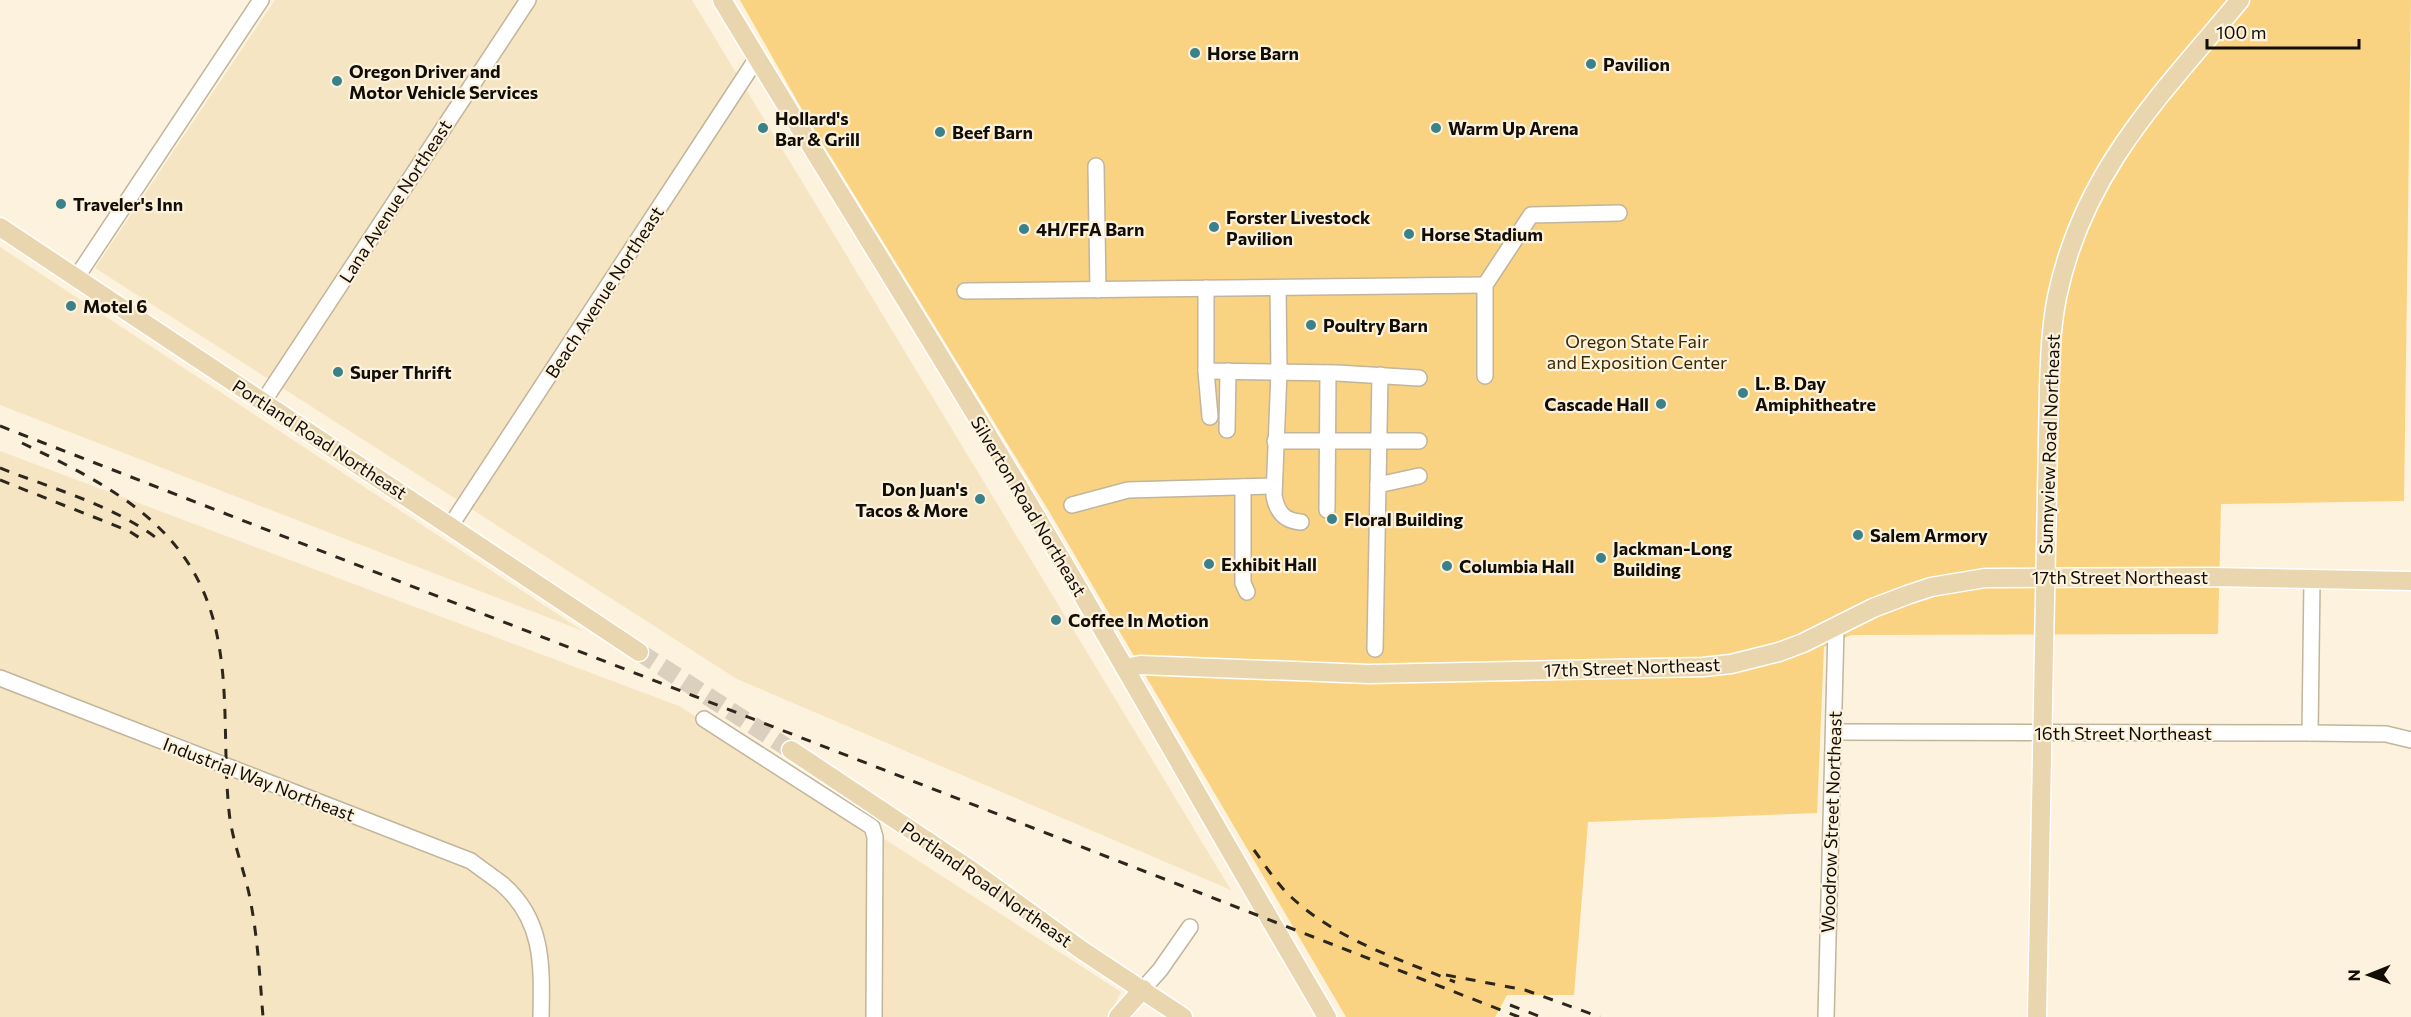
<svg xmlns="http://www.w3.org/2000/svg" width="2411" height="1017" viewBox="0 0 2411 1017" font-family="Commissioner,sans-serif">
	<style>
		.built { fill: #f6e5c3 }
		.green { fill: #f9d382 }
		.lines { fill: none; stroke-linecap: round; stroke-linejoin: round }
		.major-tunnel { stroke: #dad0bd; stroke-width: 18; stroke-dasharray: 18 9; stroke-linecap: butt }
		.minor-casing { stroke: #c1b59b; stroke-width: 18 }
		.major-casing { stroke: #fff; stroke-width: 21 }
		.minor { stroke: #fff; stroke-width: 15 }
		.major { stroke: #e9d6af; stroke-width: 18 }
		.rail { stroke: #2c261d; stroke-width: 3; stroke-dasharray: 10 10; stroke-linecap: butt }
		.poi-dot { fill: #3a8189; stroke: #fdf2dd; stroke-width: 2 }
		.labels { text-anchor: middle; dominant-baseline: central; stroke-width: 4.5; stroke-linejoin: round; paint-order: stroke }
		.poi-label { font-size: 18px; font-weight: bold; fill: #120d05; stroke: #fdf2dd; text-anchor: start }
		.street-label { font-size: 18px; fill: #120d05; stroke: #fdf2dd }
		.park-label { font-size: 18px; fill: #382902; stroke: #fdf2dd }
	</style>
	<rect width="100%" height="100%" fill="#fdf2dd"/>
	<!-- built -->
	<g class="built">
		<path d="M275 0H692L1231 890 737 679 95 268Z"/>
		<path d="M0 247 583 631 0 405Z"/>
		<path d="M0 451 679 706 1121 992 1108 1017H0Z"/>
	</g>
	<!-- green -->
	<path class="green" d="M740 0H2411L2404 501 2221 504 2218 634 1851 635 1824 647 1817 813 1588 822 1574 995H1507L1495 1017H1346L1050 513 804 113Z"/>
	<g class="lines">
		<!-- major-tunnel -->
		<path class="major-tunnel" d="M639 652 791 750"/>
		<!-- minor casing -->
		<g class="minor-casing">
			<g id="minor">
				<path d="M1096 166 1098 290"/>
				<path d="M76 278 261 0"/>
				<path d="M1206 288V371L1337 373 1419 378"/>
				<path d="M1278 288 1279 372 1274 496C1277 512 1284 521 1301 522"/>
				<path d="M965 291 1485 285"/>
				<path d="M1206 371 1210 417"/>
				<path d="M1485 376V285L1531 215 1619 213"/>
				<path d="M263 402 528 0"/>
				<path d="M1227 430 1228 371"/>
				<path d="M1275 441H1419"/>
				<path d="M1378 485 1419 476"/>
				<path d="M1243 487V583L1247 592"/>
				<path d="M1072 505 1128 490 1274 486"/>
				<path d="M1327 510 1328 373"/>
				<path d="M451 525 757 58"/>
				<path d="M1375 649 1380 375"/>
				<path d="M0 678 471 861C481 869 492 876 502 884 544 920 542 966 541 1017"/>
				<path d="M704 719 872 827 875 837 874 1017"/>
				<path d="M1834 732 2310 733 2386 734 2411 740"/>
				<path d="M2310 733 2312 580"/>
				<path d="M1143 989 1160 970 1190 927"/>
				<path d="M1826 1017 1836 628"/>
			</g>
		</g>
		<!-- major casing -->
		<g class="major-casing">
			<g id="major">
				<path d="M722 0C816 156 913 310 1007 467 1116 649 1219 834 1327 1017"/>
				<path d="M0 227 639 652"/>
				<path d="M1125 668 1140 665 1369 674 1703 667 1731 664 1779 652 1803 643 1873 608 1907 595 1931 587 1985 578 2212 577 2411 581"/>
				<path d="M791 750 971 870 1083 951 1183 1017"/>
				<path d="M1118 1017 1143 989"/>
				<path d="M2037 1017 2049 388C2050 358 2051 327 2057 297 2083 171 2161 95 2240 0"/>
			</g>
		</g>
		<!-- minor -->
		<use href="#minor" class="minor"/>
		<!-- major -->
		<use href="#major" class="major"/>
		<!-- rail -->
		<g class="rail">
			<path d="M0 426 1519 1017"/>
			<path d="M22 443C113 487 195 528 217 635 229 692 223 753 229 811 232 843 246 873 251 904 258 941 260 980 263 1017"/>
			<path d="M0 468C53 489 114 505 159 540"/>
			<path d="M0 480 129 531 146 542"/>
			<path d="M1254 850C1265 865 1275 881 1288 894 1334 939 1397 958 1455 982"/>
			<path d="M1446 975 1525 990 1600 1017"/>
			<path d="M1510 1005 1541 1017"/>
		</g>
	</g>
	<!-- markers -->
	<g class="poi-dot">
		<circle cx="1195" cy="53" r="6"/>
		<circle cx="1591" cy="64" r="6"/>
		<circle cx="337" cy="81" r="6"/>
		<circle cx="763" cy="128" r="6"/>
		<circle cx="1436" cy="128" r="6"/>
		<circle cx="940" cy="132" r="6"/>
		<circle cx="61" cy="204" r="6"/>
		<circle cx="1214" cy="227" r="6"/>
		<circle cx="1024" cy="229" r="6"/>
		<circle cx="1409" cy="234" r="6"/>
		<circle cx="71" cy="306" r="6"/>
		<circle cx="1311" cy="325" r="6"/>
		<circle cx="338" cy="372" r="6"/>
		<circle cx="1743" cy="393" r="6"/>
		<circle cx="1661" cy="404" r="6"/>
		<circle cx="980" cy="499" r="6"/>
		<circle cx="1332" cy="519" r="6"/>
		<circle cx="1858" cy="535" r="6"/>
		<circle cx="1601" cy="558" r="6"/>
		<circle cx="1209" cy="564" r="6"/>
		<circle cx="1447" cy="566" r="6"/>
		<circle cx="1056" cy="620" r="6"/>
	</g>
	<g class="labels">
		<!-- poi labels -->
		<g class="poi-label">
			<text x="1207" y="53">Horse Barn</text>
			<text x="1603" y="64">Pavilion</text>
			<text x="349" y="71">Oregon Driver and<tspan x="349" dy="21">Motor Vehicle Services</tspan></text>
			<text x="775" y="118">Hollard's<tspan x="775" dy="21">Bar &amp; Grill</tspan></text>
			<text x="1448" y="128">Warm Up Arena</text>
			<text x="952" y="132">Beef Barn</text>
			<text x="73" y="204">Traveler's Inn</text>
			<text x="1226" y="217">Forster Livestock<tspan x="1226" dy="21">Pavilion</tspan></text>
			<text x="1036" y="229">4H/FFA Barn</text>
			<text x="1421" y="234">Horse Stadium</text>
			<text x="83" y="306">Motel 6</text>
			<text x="1323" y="325">Poultry Barn</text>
			<text x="350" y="372">Super Thrift</text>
			<text x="1755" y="383">L. B. Day<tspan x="1755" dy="21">Amiphitheatre</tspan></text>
			<text x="1649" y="404" text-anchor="end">Cascade Hall</text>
			<text x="968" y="489" text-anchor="end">Don Juan's<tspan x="968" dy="21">Tacos &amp; More</tspan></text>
			<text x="1344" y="519">Floral Building</text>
			<text x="1870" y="535">Salem Armory</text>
			<text x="1613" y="548">Jackman-Long<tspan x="1613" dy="21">Building</tspan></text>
			<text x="1221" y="564">Exhibit Hall</text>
			<text x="1459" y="566">Columbia Hall</text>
			<text x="1068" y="620">Coffee In Motion</text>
		</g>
		<!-- street labels -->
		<g class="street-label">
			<text transform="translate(395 201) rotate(-57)">Lana Avenue Northeast</text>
			<text transform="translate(604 292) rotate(-57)">Beach Avenue Northeast</text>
			<text transform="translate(320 439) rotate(33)">Portland Road Northeast</text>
			<text transform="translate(2049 444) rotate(-88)">Sunnyview Road Northeast</text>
			<text transform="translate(1029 506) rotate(59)">Silverton Road Northeast</text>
			<text x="2120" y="577">17th Street Northeast</text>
			<text transform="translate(1632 667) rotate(-2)">17th Street Northeast</text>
			<text x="2123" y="733">16th Street Northeast</text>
			<text transform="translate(259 779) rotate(21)">Industrial Way Northeast</text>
			<text transform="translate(1831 822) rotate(-88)">Woodrow Street Northeast</text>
			<text transform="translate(987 884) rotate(35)">Portland Road Northeast</text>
		</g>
		<!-- park labels -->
		<g class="park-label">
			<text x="1637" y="341">Oregon State Fair<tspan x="1637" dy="21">and Exposition Center</tspan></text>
		</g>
	</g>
	<!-- north arrow -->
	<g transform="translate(2369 975) rotate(269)" stroke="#fdf2dd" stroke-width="4.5" paint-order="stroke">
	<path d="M0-4.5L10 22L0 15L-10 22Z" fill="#120d05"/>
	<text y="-9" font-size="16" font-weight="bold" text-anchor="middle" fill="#120d05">N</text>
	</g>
	<!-- scale -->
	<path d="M2207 39v9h152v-9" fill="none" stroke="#120d05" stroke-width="3"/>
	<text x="2216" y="39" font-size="18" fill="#120d05" stroke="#fdf2dd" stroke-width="4.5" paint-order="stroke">100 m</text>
</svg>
